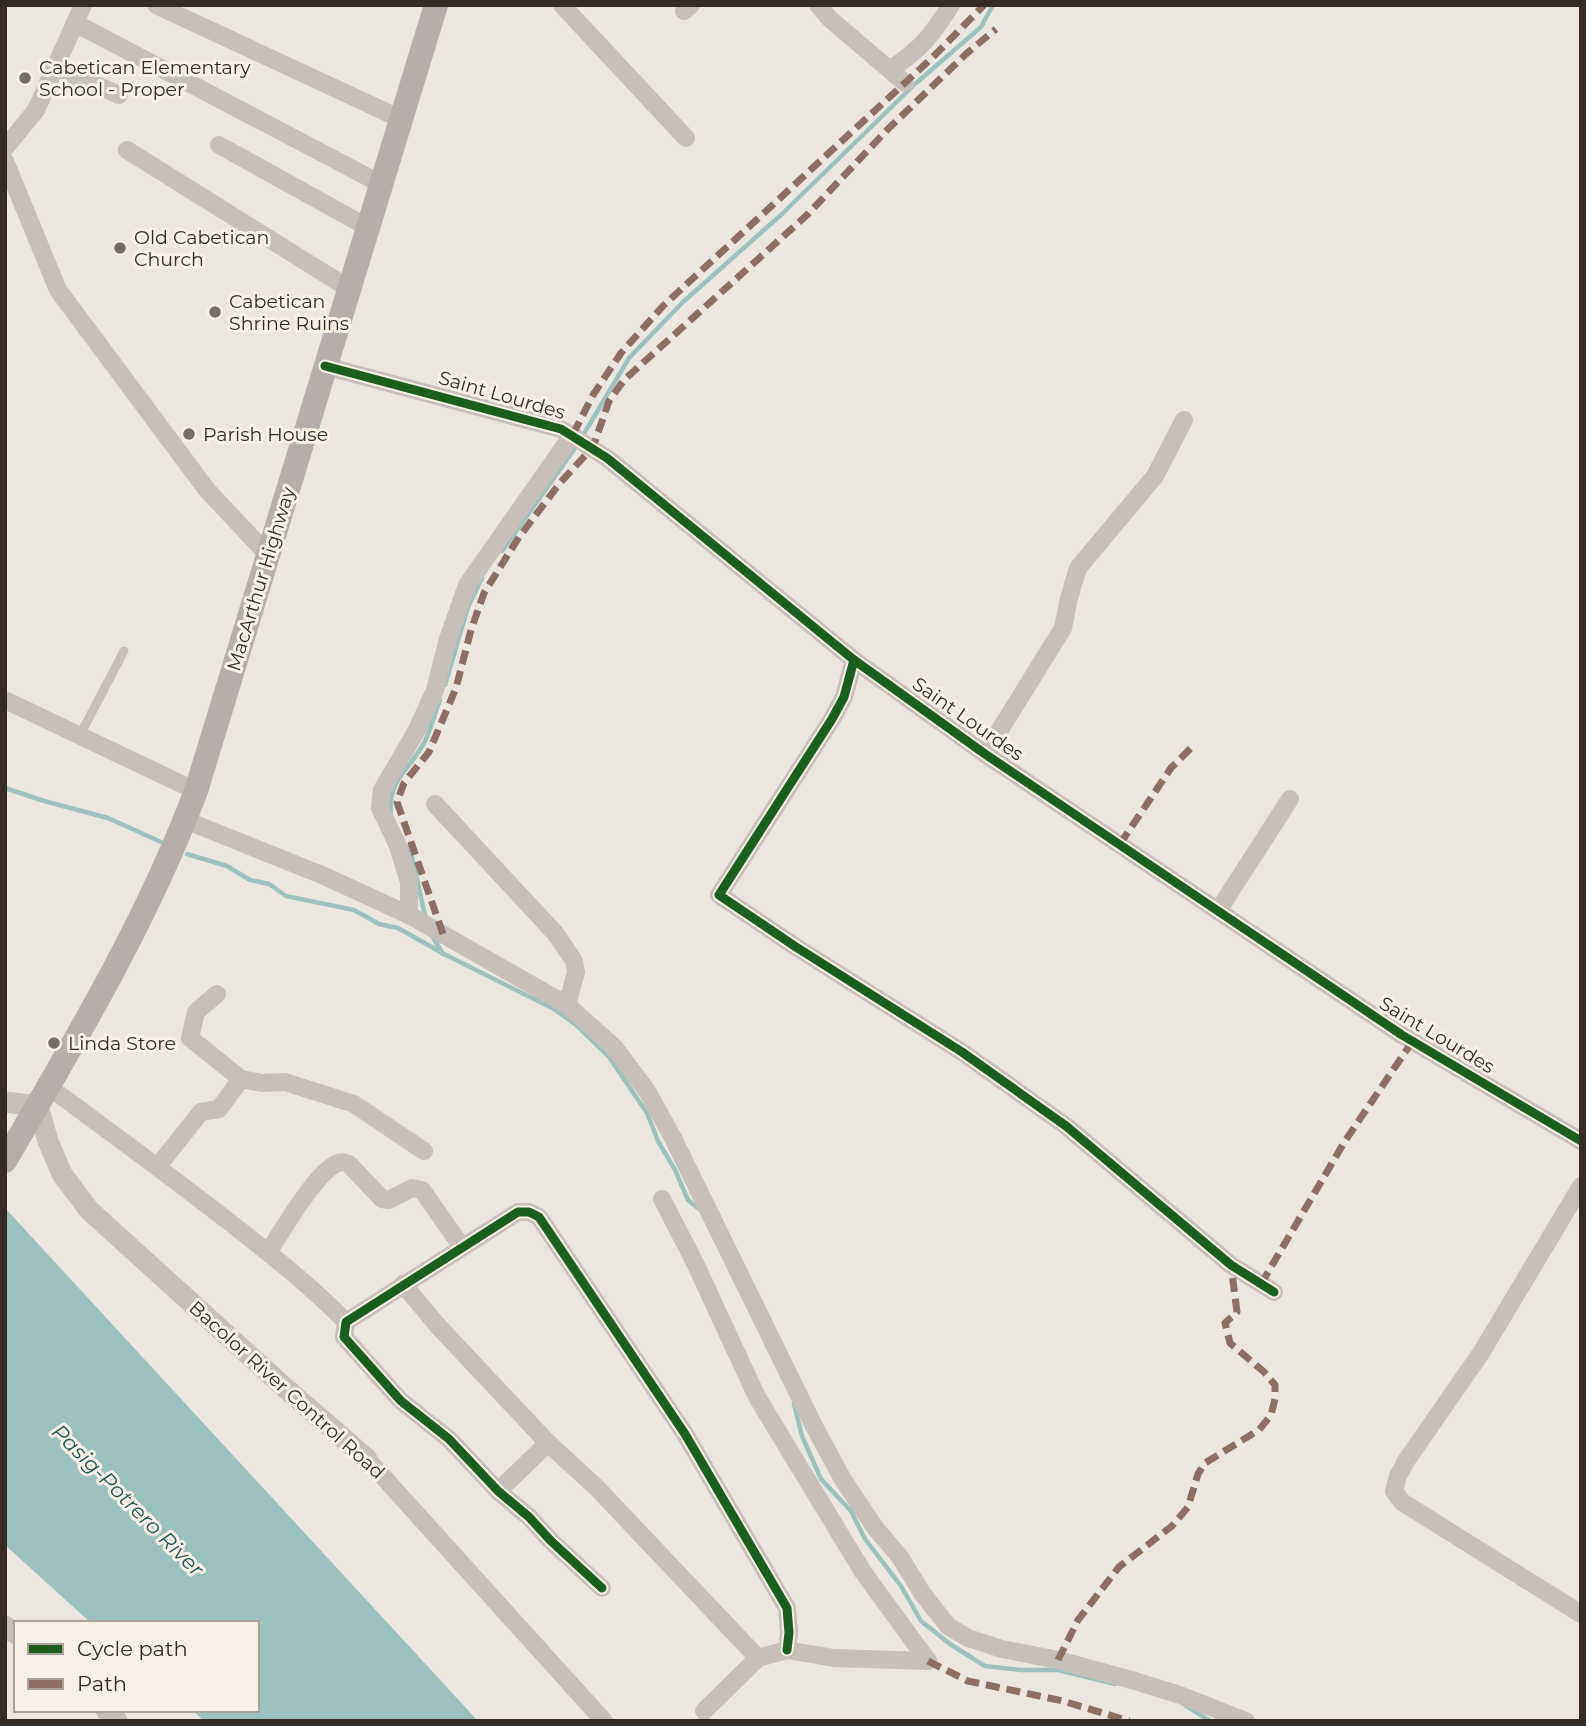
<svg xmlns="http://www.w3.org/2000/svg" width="1586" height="1726" viewBox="0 0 1586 1726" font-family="Montserrat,sans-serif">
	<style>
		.water { fill: #9cc0bd }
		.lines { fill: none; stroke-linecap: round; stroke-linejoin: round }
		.stream { stroke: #9cc0bd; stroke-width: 4.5 }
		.service { stroke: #c5beb9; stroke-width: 9 }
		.minor { stroke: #c5beb9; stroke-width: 18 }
		.tertiary { stroke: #c5beb9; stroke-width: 21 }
		.secondary { stroke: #b6aeaa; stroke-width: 24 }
		.quiet { stroke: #8d6e63; stroke-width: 7; stroke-dasharray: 14 7; stroke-linecap: butt }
		.cycleway-casing { stroke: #f9f0e7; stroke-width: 13 }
		.cycleway { stroke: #1b5e20; stroke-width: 9 }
		.poi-dot { fill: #766c68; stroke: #f9f0e7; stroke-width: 2.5 }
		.labels { text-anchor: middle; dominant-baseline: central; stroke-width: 6; stroke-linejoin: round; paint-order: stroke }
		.poi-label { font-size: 19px; fill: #362b27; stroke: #f9f0e7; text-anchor: start }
		.street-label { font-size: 19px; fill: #362b27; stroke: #f9f0e7 }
		.water-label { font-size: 21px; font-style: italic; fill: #1d5757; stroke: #f9f0e7 }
	</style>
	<rect width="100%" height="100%" fill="#ece6e0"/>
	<!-- water -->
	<path class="water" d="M5 1208 478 1721H204L192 1710H257V1623H91L5 1545Z"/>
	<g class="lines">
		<!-- stream -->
		<g class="stream">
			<path d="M582 437 629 358 683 302 782 214 915 84 981 27 993 5"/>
			<path d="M502 551 578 444"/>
			<path d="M445 685 468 607 482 578"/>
			<path d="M5 788 44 801 108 818 161 842"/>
			<path d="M391 814C387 780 411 769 425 741 431 729 435 713 440 700"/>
			<path d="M407 847 412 857 426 920"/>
			<path d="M187 854 227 866 250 880 269 884 286 896 354 910 379 924 398 928 444 954 554 1009 576 1025 609 1057 647 1113 658 1141 675 1170 688 1200 699 1209"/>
			<path d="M431 934 443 954"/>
			<path d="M794 1404 802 1436 821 1479 851 1511 865 1539 901 1586 921 1621 950 1644 985 1666 1021 1670H1058L1115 1684"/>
			<path d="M1185 1705 1210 1721"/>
		</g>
		<!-- service -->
		<path class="service" d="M80 735 124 651"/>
		<!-- minor -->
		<g class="minor">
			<path d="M156 5 401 119"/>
			<path d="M562 5 686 138"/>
			<path d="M818 5 830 19 905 83"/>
			<path d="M684 11 691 5"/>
			<path d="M75 23 381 184"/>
			<path d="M55 67 119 95"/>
			<path d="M891 69C921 49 931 36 951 5"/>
			<path d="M219 145 367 227"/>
			<path d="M5 148 36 110 83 5"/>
			<path d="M127 150 348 288"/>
			<path d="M5 161 58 290 207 490 268 555"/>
			<path d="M325 366 561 429 607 458 854 660 985 754 1402 1035 1581 1141"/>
			<path d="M854 660 844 697 832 719 719 895 796 947 962 1052 1066 1126 1231 1265 1274 1292"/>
			<path d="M5 700 196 791"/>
			<path d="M985 754 1063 628 1069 598 1078 568 1155 476 1184 420"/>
			<path d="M185 820 322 875 409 915 567 1005 576 972 574 961 555 933 435 804"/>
			<path d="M1218 911 1290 799"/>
			<path d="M409 915V882L398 846 380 808 382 790 417 730 435 690 448 639 467 585 573 434"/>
			<path d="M217 994 196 1012 190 1038 241 1079"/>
			<path d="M567 1005 614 1047 647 1091 672 1136 814 1426 842 1478 876 1529 900 1557 922 1593 948 1626 968 1638 1002 1649 1058 1660 1135 1681 1180 1695 1246 1721"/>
			<path d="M49 1087C109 1131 169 1175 228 1221 269 1253 310 1285 346 1322"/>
			<path d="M158 1166 201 1112 219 1109 241 1079 262 1083 285 1082 354 1104 424 1151"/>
			<path d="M1581 1186 1481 1353 1406 1461 1398 1476 1394 1491 1402 1502 1581 1614"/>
			<path d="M662 1199 695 1263 757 1397 863 1572 928 1661"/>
			<path d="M268 1252C282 1232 316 1171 338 1163 342 1161 345 1163 349 1164L382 1199 389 1200 412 1188 422 1190 462 1247"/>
			<path d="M403 1284 438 1326 548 1443 597 1488 758 1658"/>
			<path d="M367 1459 604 1721"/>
			<path d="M498 1491 548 1443"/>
			<path d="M602 1588 551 1541 529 1517 498 1491 449 1439 401 1401 344 1337 346 1322 518 1212H529L539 1217 685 1434 787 1608 789 1633 787 1650"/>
			<path d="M704 1711 758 1658 787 1650 834 1658 928 1661"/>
		</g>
		<!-- tertiary -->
		<g class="tertiary">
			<path d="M5 1102 38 1106 48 1141 62 1174 89 1210 283 1386 367 1459"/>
			<path d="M5 1626 16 1634"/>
			<path d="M106 1710 117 1721"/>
		</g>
		<!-- secondary -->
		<path class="secondary" d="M5 1161C75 1041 147 921 196 791L436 5"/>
		<!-- quiet -->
		<g class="quiet">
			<path d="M573 434 593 395 621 353 663 306 933 57 984 5"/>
			<path d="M1120 844 1171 768 1194 745"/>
			<path d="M443 934 397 802 404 783 429 752 456 688 471 630 484 593 519 537 560 483 593 447 609 401 624 380 807 215 888 129 966 54 996 29"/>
			<path d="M1261 1284 1345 1141 1412 1042"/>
			<path d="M1058 1660 1078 1620 1119 1567 1172 1526 1188 1507 1198 1474 1205 1463 1259 1430 1271 1415 1275 1399V1385L1264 1372 1230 1343 1225 1323 1237 1312 1231 1265"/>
			<path d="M928 1661 968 1681 1063 1701 1129 1721"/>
		</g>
		<!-- cycleway casing -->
		<g class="cycleway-casing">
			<g id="cycleway">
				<path d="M325 366 561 429 607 458 854 660 985 754 1402 1035 1581 1141"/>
				<path d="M854 660 844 697 832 719 719 895 796 947 962 1052 1066 1126 1231 1265 1274 1292"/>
				<path d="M602 1588 551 1541 529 1517 498 1491 449 1439 401 1401 344 1337 346 1322 518 1212H529L539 1217 685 1434 787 1608 789 1633 787 1650"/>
			</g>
		</g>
		<!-- cycleway -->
		<use href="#cycleway" class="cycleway"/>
	</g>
	<!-- markers -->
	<g class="poi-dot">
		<circle cx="25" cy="78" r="7"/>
		<circle cx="120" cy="248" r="7"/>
		<circle cx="215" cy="312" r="7"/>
		<circle cx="189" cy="434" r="7"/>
		<circle cx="54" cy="1043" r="7"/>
	</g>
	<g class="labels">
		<!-- poi labels -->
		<g class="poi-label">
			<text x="39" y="67">Cabetican Elementary<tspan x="39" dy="22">School - Proper</tspan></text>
			<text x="134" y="237">Old Cabetican<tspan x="134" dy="22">Church</tspan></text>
			<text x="229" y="301">Cabetican<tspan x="229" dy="22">Shrine Ruins</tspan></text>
			<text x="203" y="434">Parish House</text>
			<text x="68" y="1043">Linda Store</text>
		</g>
		<!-- street labels -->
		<g class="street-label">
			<text transform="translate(502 395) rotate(16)">Saint Lourdes</text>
			<text transform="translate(261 579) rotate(-73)">MacArthur Highway</text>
			<text transform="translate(968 719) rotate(35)">Saint Lourdes</text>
			<text transform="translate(1437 1035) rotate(31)">Saint Lourdes</text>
			<text transform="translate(287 1390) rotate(42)">Bacolor River Control Road</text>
		</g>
		<!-- water labels -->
		<g class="water-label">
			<text transform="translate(128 1500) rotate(45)">Pasig-Potrero River</text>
		</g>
	</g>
	<!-- border -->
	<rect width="1586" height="1726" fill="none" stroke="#362b27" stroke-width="14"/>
	<!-- legend -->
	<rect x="14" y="1621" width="245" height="91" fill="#f9f0e7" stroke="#aba19a" stroke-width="2"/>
	<rect x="28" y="1644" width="35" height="10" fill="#1b5e20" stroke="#aba19a" stroke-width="2"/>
	<text x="77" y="1656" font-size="21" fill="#362b27">Cycle path</text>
	<rect x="28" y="1679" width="35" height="10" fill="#8d6e63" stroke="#aba19a" stroke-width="2"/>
	<text x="77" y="1691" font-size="21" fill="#362b27">Path</text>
</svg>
